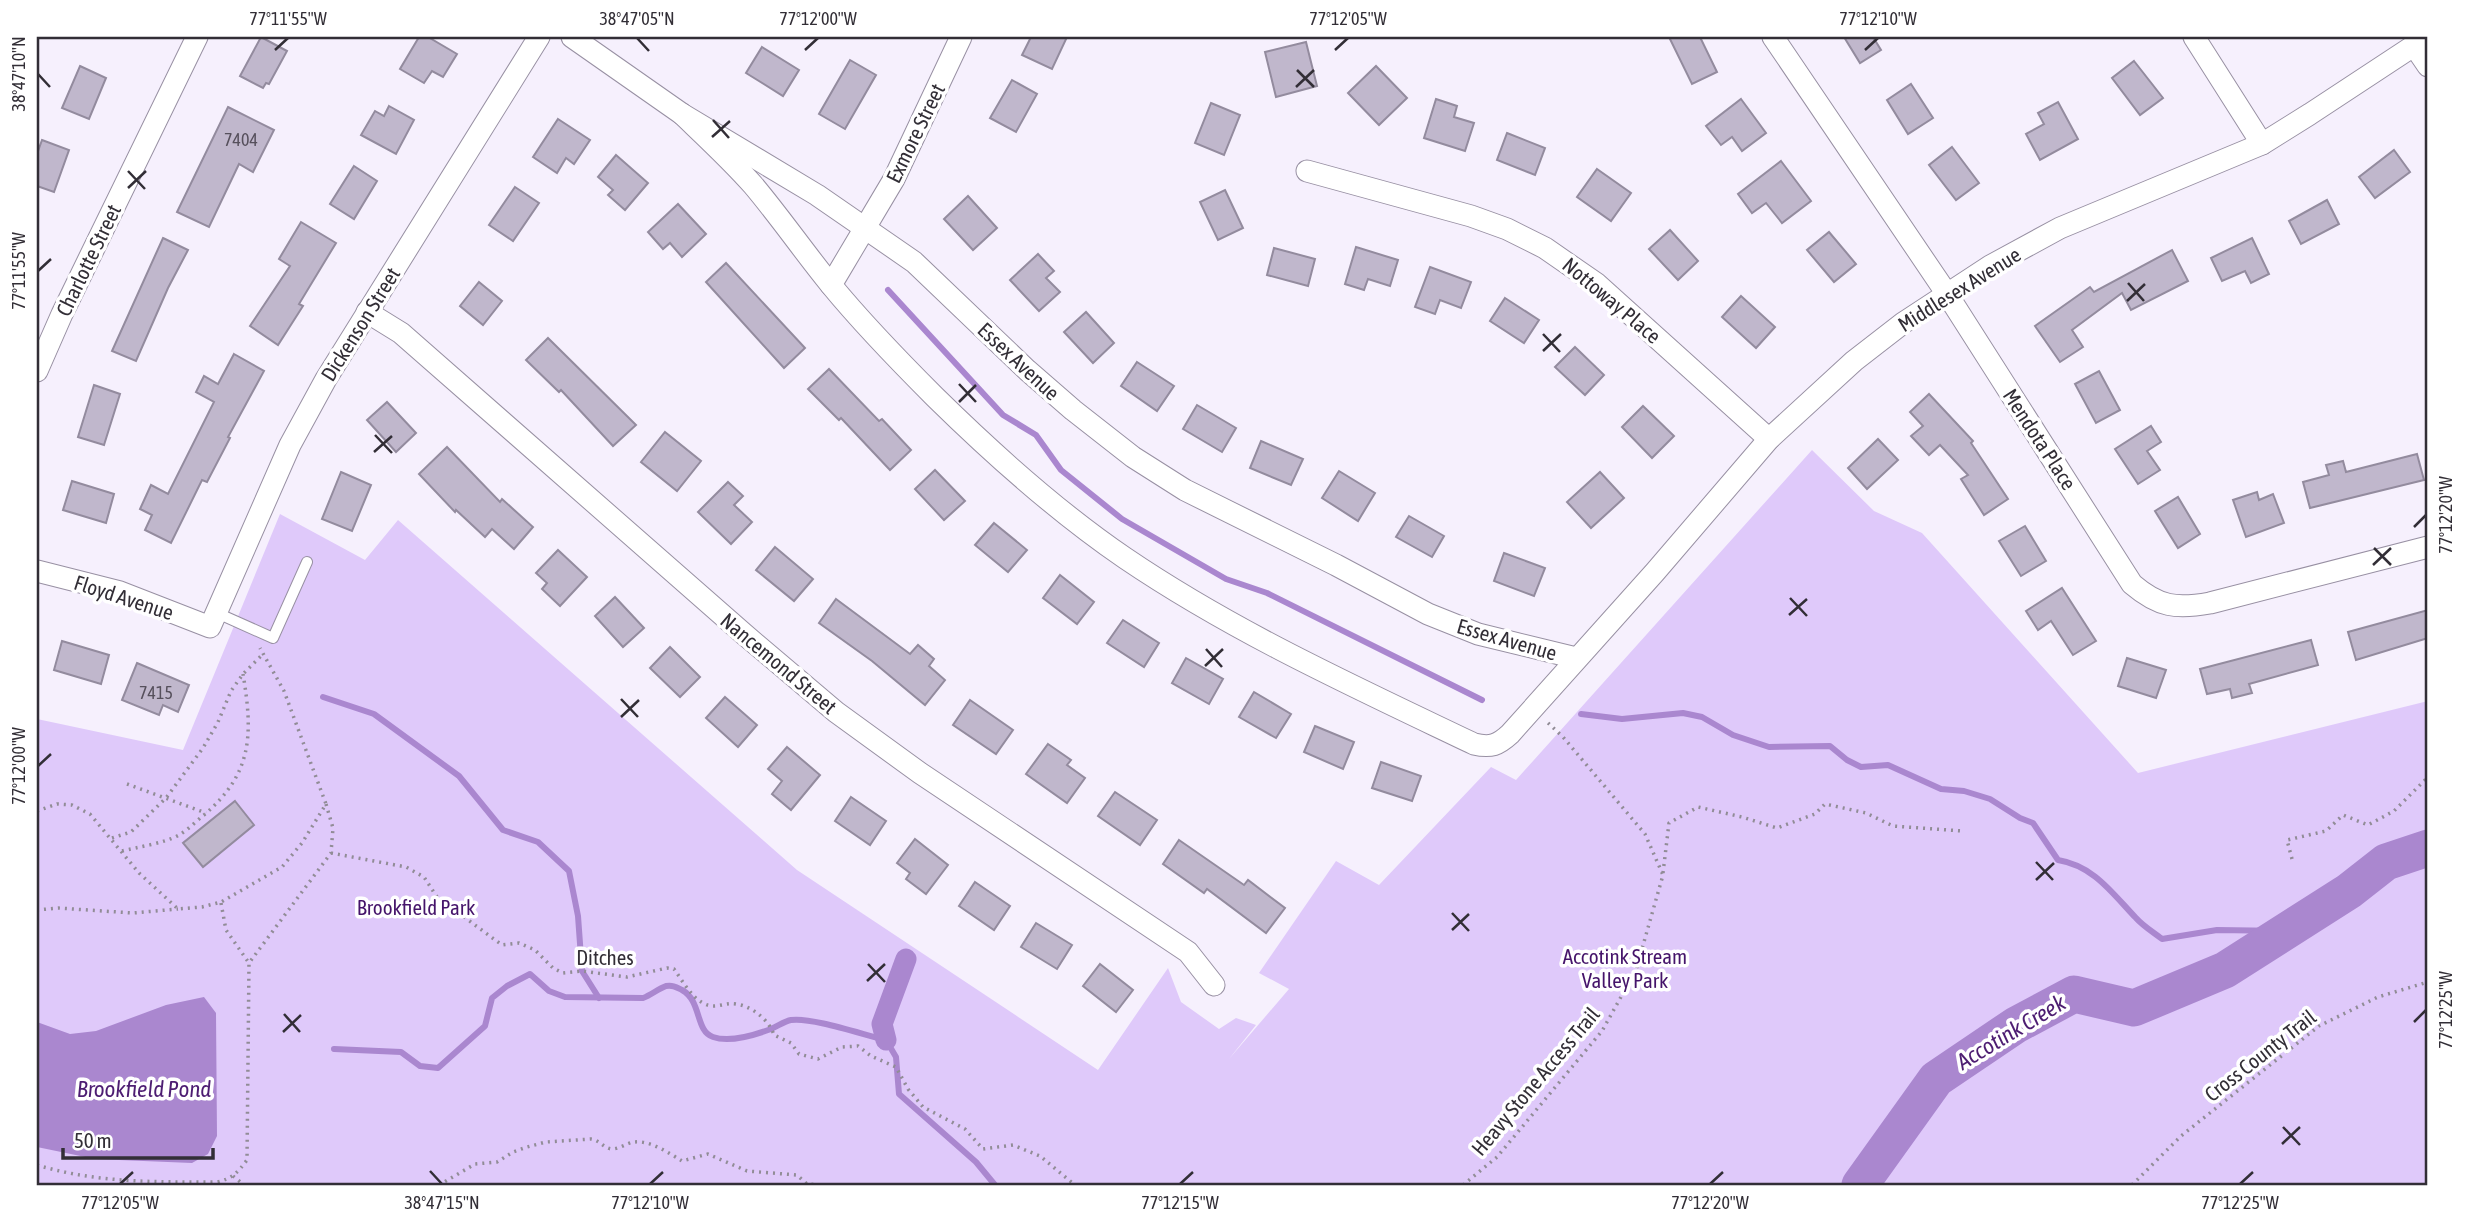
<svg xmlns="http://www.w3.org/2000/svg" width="2465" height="1222" viewBox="0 0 2465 1222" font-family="'Asap Condensed',sans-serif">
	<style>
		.green { fill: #dfc9fa }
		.water { fill: #aa87cf }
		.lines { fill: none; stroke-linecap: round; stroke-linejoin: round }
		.stream { stroke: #aa87cf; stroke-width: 6 }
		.canal { stroke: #aa87cf; stroke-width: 21 }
		.river { stroke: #aa87cf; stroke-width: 37 }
		.building { fill: #c0b7cc; stroke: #938b9e; stroke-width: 2 }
		.lane-casing { stroke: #9890a3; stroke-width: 12 }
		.street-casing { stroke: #9890a3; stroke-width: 23 }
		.path { stroke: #918c96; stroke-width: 3.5; stroke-dasharray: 2 5; stroke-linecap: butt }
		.lane { stroke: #fff; stroke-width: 10 }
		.street { stroke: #fff; stroke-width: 21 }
		.ticks { fill: none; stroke: #322e36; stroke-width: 2.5 }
		.labels { text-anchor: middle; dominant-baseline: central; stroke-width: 7; stroke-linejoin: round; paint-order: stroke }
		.number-label { font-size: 18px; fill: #56505c }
		.street-label { font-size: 21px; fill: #322e36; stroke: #fff }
		.park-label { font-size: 21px; fill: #45146a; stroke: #fff }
		.water-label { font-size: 23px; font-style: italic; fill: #4d1d72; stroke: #fff }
		.neatline { fill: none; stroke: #322e36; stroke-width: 2.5 }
		.ticks-label { font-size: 18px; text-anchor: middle; fill: #322e36 }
	</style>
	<rect width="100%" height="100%" fill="#f6f0fd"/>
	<!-- green -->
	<path class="green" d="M1812 450 1874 511 1922 533 2138 773 2428 701V1185H37V719L183 750 280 514 365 560 398 520 797 870 1098 1070 1168 968 1181 1002 1219 1029 1236 1018 1256 1025 1229 1059 1289 989 1259 973 1336 861 1379 885 1491 767 1516 780Z"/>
	<!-- water -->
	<path class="water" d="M204 997 216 1013 217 1136 208 1154 192 1163 95 1159 37 1147V1022L70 1034 96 1031 166 1005Z"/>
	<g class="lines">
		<!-- stream -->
		<g class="stream">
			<path d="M888 290 1003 415 1036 435 1061 470 1122 519 1226 579 1267 593 1482 700"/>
			<path d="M323 697 374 714 459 776 503 830 538 842 569 871 578 916 582 971 599 998"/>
			<path d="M1581 714 1622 719 1683 713 1702 717 1733 735 1769 747 1830 746 1847 760 1861 767 1888 765 1941 789 1964 791 1990 799 2020 818 2033 823 2058 860C2094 866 2112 893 2136 918 2143 926 2153 932 2162 939L2217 930 2288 931"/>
			<path d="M334 1049 401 1052 420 1066 438 1068 485 1026 492 998 507 986 530 974 549 991 565 997 643 998C651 995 658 989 666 986 673 985 676 987 682 990 702 1001 695 1031 713 1037 730 1043 755 1035 771 1029 778 1026 785 1021 791 1020 812 1017 864 1035 886 1040L896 1057 899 1094 976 1162 995 1185"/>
		</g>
		<!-- canal -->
		<path class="canal" d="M886 1040 882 1024 906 959"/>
		<!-- river -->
		<path class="river" d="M1860 1185 1936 1079 2016 1025 2074 994 2134 1008 2225 970 2349 891 2386 862 2428 848"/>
	</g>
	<!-- building -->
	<g class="building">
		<path d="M261 37 287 51 269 84 266 83 263 88 240 76Z"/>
		<path d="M419 37H428L457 54 443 77 432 71 424 83 400 69Z"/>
		<path d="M1031 37H1067L1052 69 1022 55Z"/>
		<path d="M1669 37H1700L1717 72 1692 84Z"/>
		<path d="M1844 37H1873L1881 50 1860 63Z"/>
		<path d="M1306 42 1317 86 1276 97 1265 52Z"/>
		<path d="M762 47 799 70 783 96 746 73Z"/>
		<path d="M850 60 876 75 845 129 819 114Z"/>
		<path d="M2134 61 2163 98 2140 115 2112 78Z"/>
		<path d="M80 66 106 78 89 119 62 108Z"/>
		<path d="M1376 66 1407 98 1379 125 1348 93Z"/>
		<path d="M1012 80 1037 94 1016 132 990 118Z"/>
		<path d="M1911 84 1933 118 1908 134 1887 100Z"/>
		<path d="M1436 99 1457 106 1454 117 1474 123 1465 151 1424 138Z"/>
		<path d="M1741 99 1766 133 1742 151 1732 137 1721 145 1706 126Z"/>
		<path d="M2058 102 2078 139 2040 160 2026 134 2044 124 2038 113Z"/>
		<path d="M1211 103 1240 115 1224 155 1195 143Z"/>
		<path d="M389 106 414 120 396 154 361 135 375 111 384 116Z"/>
		<path d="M228 107 274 130 253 172 239 164 209 227 177 212Z"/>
		<path d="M558 119 590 140 574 164 566 158 557 173 533 157Z"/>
		<path d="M1507 133 1545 148 1535 175 1497 160Z"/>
		<path d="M42 140 69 150 54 192 37 186V154Z"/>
		<path d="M1952 147 1979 183 1956 200 1929 165Z"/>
		<path d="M2394 150 2410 172 2375 198 2359 177Z"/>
		<path d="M616 155 648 183 625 210 608 195 613 190 598 177Z"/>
		<path d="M1781 161 1811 201 1782 223 1766 203 1752 213 1738 194Z"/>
		<path d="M354 166 377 181 354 219 330 204Z"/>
		<path d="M1597 169 1631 193 1611 221 1577 197Z"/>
		<path d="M515 187 539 203 513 241 489 225Z"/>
		<path d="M1225 190 1243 228 1218 240 1200 202Z"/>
		<path d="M968 196 997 228 973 250 944 219Z"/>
		<path d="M2327 200 2339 224 2301 244 2289 221Z"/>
		<path d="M678 204 706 234 682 257 670 243 663 249 648 232Z"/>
		<path d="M301 222 336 243 299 304 303 306 278 345 250 326 290 266 279 259Z"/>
		<path d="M1670 230 1698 261 1678 280 1649 249Z"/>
		<path d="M1829 232 1856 264 1834 282 1807 250Z"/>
		<path d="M163 238 188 250 168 288 136 361 112 351Z"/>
		<path d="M2252 238 2269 274 2251 283 2245 271 2222 281 2211 258Z"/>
		<path d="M1356 247 1398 260 1390 286 1368 279 1364 290 1345 284Z"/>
		<path d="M1274 248 1315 259 1308 286 1267 275Z"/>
		<path d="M2172 250 2188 281 2131 310 2122 293 2072 330 2083 347 2060 362 2035 326 2090 287 2094 292Z"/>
		<path d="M1038 254 1054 271 1046 278 1060 292 1039 311 1010 280Z"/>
		<path d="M726 263 805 348 784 368 706 282Z"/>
		<path d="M1430 267 1471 282 1461 308 1440 300 1435 314 1415 307Z"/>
		<path d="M479 282 502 301 483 325 460 306Z"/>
		<path d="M1741 296 1775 327 1756 348 1722 317Z"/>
		<path d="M1505 298 1539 320 1524 343 1490 321Z"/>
		<path d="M1086 312 1114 343 1093 363 1064 332Z"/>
		<path d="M548 338 636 425 613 446 561 390 559 392 526 360Z"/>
		<path d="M1575 347 1604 375 1585 395 1555 367Z"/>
		<path d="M234 354 264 371 228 437 230 438 207 482 202 480 171 543 145 530 152 515 140 509 151 485 168 494 214 402 196 392 204 376 218 384Z"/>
		<path d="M1137 362 1174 386 1157 411 1121 386Z"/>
		<path d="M829 369 879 421 882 419 911 450 890 470 841 418 839 420 808 389Z"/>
		<path d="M2099 371 2120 410 2096 423 2075 384Z"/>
		<path d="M94 385 120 394 104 445 78 437Z"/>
		<path d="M1929 394 1973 441 1971 443 2008 499 1984 515 1961 479 1968 475 1940 445 1929 455 1911 436 1923 426 1910 412Z"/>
		<path d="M387 402 416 433 396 452 367 420Z"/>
		<path d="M1197 405 1236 428 1222 452 1183 429Z"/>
		<path d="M1643 406 1674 436 1652 458 1622 427Z"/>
		<path d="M2151 426 2161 442 2147 451 2160 470 2138 484 2115 449Z"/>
		<path d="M665 432 701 461 677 491 641 462Z"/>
		<path d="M1878 439 1898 460 1867 489 1848 468Z"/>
		<path d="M1261 441 1303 459 1291 485 1250 468Z"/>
		<path d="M447 447 500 502 502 499 533 527 514 549 492 529 485 537 456 510 455 512 419 474Z"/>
		<path d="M2417 454 2424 480 2310 508 2303 482 2329 475 2326 465 2343 461 2346 472Z"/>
		<path d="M935 470 965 501 944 520 915 489Z"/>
		<path d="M1339 471 1375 493 1358 521 1322 498Z"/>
		<path d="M341 472 371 485 352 531 322 519Z"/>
		<path d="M1600 472 1624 498 1591 528 1567 502Z"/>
		<path d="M72 481 114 494 106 523 63 510Z"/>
		<path d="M728 482 743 496 734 505 752 522 731 544 698 512Z"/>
		<path d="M2257 492 2259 500 2273 494 2284 523 2246 537 2233 500Z"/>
		<path d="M2178 497 2200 534 2178 548 2155 511Z"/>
		<path d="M1409 516 1444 536 1432 557 1396 537Z"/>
		<path d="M994 523 1027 550 1008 572 975 545Z"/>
		<path d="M2025 526 2046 561 2021 576 1999 541Z"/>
		<path d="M775 547 813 579 794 601 756 570Z"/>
		<path d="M558 550 587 577 560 606 542 589 547 583 536 573Z"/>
		<path d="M1504 553 1545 568 1534 596 1494 581Z"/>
		<path d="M1060 575 1094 602 1077 624 1043 598Z"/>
		<path d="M2062 588 2096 641 2073 655 2051 621 2038 630 2026 611Z"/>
		<path d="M615 597 644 628 623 647 595 616Z"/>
		<path d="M836 599 910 654 918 645 934 659 929 666 945 680 925 705 872 661 819 623Z"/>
		<path d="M2428 610V638L2356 660 2348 632Z"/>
		<path d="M1123 620 1159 643 1144 667 1107 643Z"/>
		<path d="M2311 640 2318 665 2249 684 2252 693 2232 698 2230 689 2207 694 2200 669Z"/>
		<path d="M62 641 109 655 101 684 54 670Z"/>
		<path d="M670 647 700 677 680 697 650 668Z"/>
		<path d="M1186 658 1223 679 1209 704 1172 683Z"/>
		<path d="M2127 658 2166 670 2156 698 2118 686Z"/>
		<path d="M137 663 189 685 178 712 163 705 159 715 122 700Z"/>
		<path d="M1254 692 1291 714 1276 738 1239 717Z"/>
		<path d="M725 697 757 725 738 747 706 718Z"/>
		<path d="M970 700 1013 730 996 754 953 725Z"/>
		<path d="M1315 726 1354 742 1343 769 1304 752Z"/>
		<path d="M1048 744 1071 760 1067 765 1085 778 1067 803 1026 774Z"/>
		<path d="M787 747 820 775 791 810 772 794 782 781 768 769Z"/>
		<path d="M1381 762 1421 776 1412 801 1372 788Z"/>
		<path d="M1115 792 1157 820 1140 845 1098 816Z"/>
		<path d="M851 797 886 821 870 845 835 821Z"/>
		<path d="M235 801 254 825 203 867 183 843Z"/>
		<path d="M915 839 948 865 926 894 906 879 910 873 897 863Z"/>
		<path d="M1179 840 1244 885 1248 880 1285 908 1266 933 1207 889 1204 893 1163 864Z"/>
		<path d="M975 882 1010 906 994 930 959 906Z"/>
		<path d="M1036 923 1072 945 1057 969 1021 947Z"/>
		<path d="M1100 964 1133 990 1116 1012 1083 986Z"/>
	</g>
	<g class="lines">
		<!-- lane casing -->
		<g class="lane-casing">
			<path id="lane" d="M217 613 273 638 307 562"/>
		</g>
		<!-- street casing -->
		<g class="street-casing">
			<g id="street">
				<path d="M572 37 682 114 817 195 914 262 1027 370 1073 410 1133 457 1185 490 1336 565 1428 614 1478 634 1576 658"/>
				<path d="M1773 37 1947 294 2132 584C2159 607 2176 609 2210 603L2428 547"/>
				<path d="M2194 37 2262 144"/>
				<path d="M2415 47 2428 66"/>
				<path d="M682 114C706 137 731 160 753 185 780 217 804 252 831 285 863 324 899 361 935 397 994 455 1056 511 1125 558 1234 632 1355 687 1474 744 1491 748 1498 745 1510 734L1655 572 1769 439 1854 361 1903 323 1990 266 2060 228 2262 144 2310 114 2427 37"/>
				<path d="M1307 171 1471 216 1507 229 1545 248 1597 284 1769 439"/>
				<path d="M831 285 894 179 961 37"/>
				<path d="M367 312 401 333 744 634 836 712 920 773 1188 952 1214 985"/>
				<path d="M37 371 62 314 197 37"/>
				<path d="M37 571 120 592 210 627 290 445 326 379 539 37"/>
			</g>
		</g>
		<!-- path -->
		<g class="path">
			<path d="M127 784 206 813"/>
			<path d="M37 811 57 804 72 805 90 814 139 873 178 909 202 907 221 902 282 867 302 843 326 804 284 691 260 648"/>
			<path d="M112 838 131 832 166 798 203 748 218 722 231 691 243 674 263 654"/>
			<path d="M122 851C138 847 165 843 179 835 188 830 196 821 204 815 253 773 253 734 243 674"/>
			<path d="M331 853 406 867 424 877 437 897 502 945 519 943 535 950 553 968 563 973 582 971 627 977 667 968 674 969C682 980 691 997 703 1003 715 1010 724 1002 736 1004 752 1006 769 1020 774 1035L791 1043 799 1054 818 1059 842 1047 858 1046 871 1056 896 1067 908 1089 923 1107 965 1129 983 1149 1013 1145 1040 1156 1075 1185"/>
			<path d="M2292 859 2287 840 2326 831 2343 815 2368 825 2394 811 2428 777"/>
			<path d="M1663 873 1669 823 1698 807 1742 817 1777 828 1815 814 1825 804 1866 813 1893 826 1963 831"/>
			<path d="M221 903 226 930 249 963"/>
			<path d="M37 910 58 908 133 913 178 909"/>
			<path d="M37 1165C96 1183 156 1182 217 1182 232 1179 238 1172 247 1160L249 963 331 853 333 828 326 804"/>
			<path d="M233 1176 244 1185"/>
			<path d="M439 1185 475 1164 497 1162 513 1152 527 1147 546 1142 591 1139C600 1140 603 1148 612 1149 619 1149 627 1143 634 1142 650 1140 669 1153 682 1161L708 1154 747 1171 797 1175 807 1184 823 1185"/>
			<path d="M1463 1185 1497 1157 1602 1031 1636 970 1663 875 1645 834 1563 737 1546 721"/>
			<path d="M2132 1185 2181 1136 2319 1026 2378 997 2428 982"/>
		</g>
		<!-- lane -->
		<use href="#lane" class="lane"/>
		<!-- street -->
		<use href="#street" class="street"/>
	</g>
	<!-- ticks -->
	<path class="ticks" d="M637 38 649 51M275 50 288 38M805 50 818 38M1335 50 1348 38M1865 50 1878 38M1297 70 1314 87M38 74 50 87M1296 87 1314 70M713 120 729 138M712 137 730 121M128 171 145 189M128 188 146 171M38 271 51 259M2128 283 2144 301M2127 301 2145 284M1543 334 1560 352M1543 351 1561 334M959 384 976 402M959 402 976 385M375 435 392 453M374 452 392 436M2414 527 2426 515M2374 548 2391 565M2373 565 2391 548M1790 598 1807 616M1789 615 1807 599M1206 649 1222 667M1205 666 1223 649M621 699 638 717M621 717 639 700M38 766 51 754M2036 862 2053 880M2036 880 2054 863M1452 913 1469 931M1452 930 1469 914M868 964 885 982M867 981 885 964M284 1014 300 1032M2414 1022 2426 1010M283 1032 301 1015M2283 1127 2300 1145M2282 1144 2300 1127M430 1171 442 1184M120 1184 133 1172M650 1184 663 1172M1180 1184 1193 1172M1710 1184 1723 1172M2240 1184 2253 1172"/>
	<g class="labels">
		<!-- number labels -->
		<g class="number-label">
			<text x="241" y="139">7404</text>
			<text x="156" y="692">7415</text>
		</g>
		<!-- street labels -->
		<g class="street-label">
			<text transform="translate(915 133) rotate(-64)">Exmore Street</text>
			<text transform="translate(88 260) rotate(-64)">Charlotte Street</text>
			<text transform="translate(1959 289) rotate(-32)">Middlesex Avenue</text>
			<text transform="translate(1612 300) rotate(40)">Nottoway Place</text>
			<text transform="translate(360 324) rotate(-58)">Dickenson Street</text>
			<text transform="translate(1019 361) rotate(43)">Essex Avenue</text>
			<text transform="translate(2040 439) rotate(57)">Mendota Place</text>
			<text transform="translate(124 597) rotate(18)">Floyd Avenue</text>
			<text transform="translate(1507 639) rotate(16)">Essex Avenue</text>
			<text transform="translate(779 663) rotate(40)">Nancemond Street</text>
			<text x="605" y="957">Ditches</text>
			<text transform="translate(2260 1055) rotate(-38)">Cross County Trail</text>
			<text transform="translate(1535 1081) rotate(-50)">Heavy Stone Access Trail</text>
		</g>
		<!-- park labels -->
		<g class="park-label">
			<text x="416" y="907">Brookfield Park</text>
			<text x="1625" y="956">Accotink Stream<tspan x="1625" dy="24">Valley Park</tspan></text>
		</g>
		<!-- water labels -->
		<g class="water-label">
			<text transform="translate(2011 1032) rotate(-31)">Accotink Creek</text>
			<text x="144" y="1089">Brookfield Pond</text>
		</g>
	</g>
	<!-- border -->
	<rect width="2465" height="1222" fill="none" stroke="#ffffff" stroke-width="77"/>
	<!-- scale -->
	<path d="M63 1148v10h150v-10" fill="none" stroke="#322e36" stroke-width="3.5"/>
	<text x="74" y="1148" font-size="21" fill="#322e36" stroke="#ffffff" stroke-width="5" paint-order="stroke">50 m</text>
	<rect x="38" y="38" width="2388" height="1146" class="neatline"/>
	<g class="ticks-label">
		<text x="288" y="25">77°11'55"W</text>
		<text x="637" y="25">38°47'05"N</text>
		<text x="818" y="25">77°12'00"W</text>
		<text x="1348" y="25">77°12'05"W</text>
		<text x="1878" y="25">77°12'10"W</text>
		<text transform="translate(19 74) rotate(-90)" y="6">38°47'10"N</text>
		<text transform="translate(19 271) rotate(-90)" y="6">77°11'55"W</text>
		<text transform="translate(2446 515) rotate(-90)" y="6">77°12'20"W</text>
		<text transform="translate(19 766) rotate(-90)" y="6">77°12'00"W</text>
		<text transform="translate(2446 1010) rotate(-90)" y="6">77°12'25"W</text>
		<text x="120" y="1209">77°12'05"W</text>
		<text x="442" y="1209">38°47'15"N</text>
		<text x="650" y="1209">77°12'10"W</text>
		<text x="1180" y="1209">77°12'15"W</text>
		<text x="1710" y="1209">77°12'20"W</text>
		<text x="2240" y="1209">77°12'25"W</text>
	</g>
</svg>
